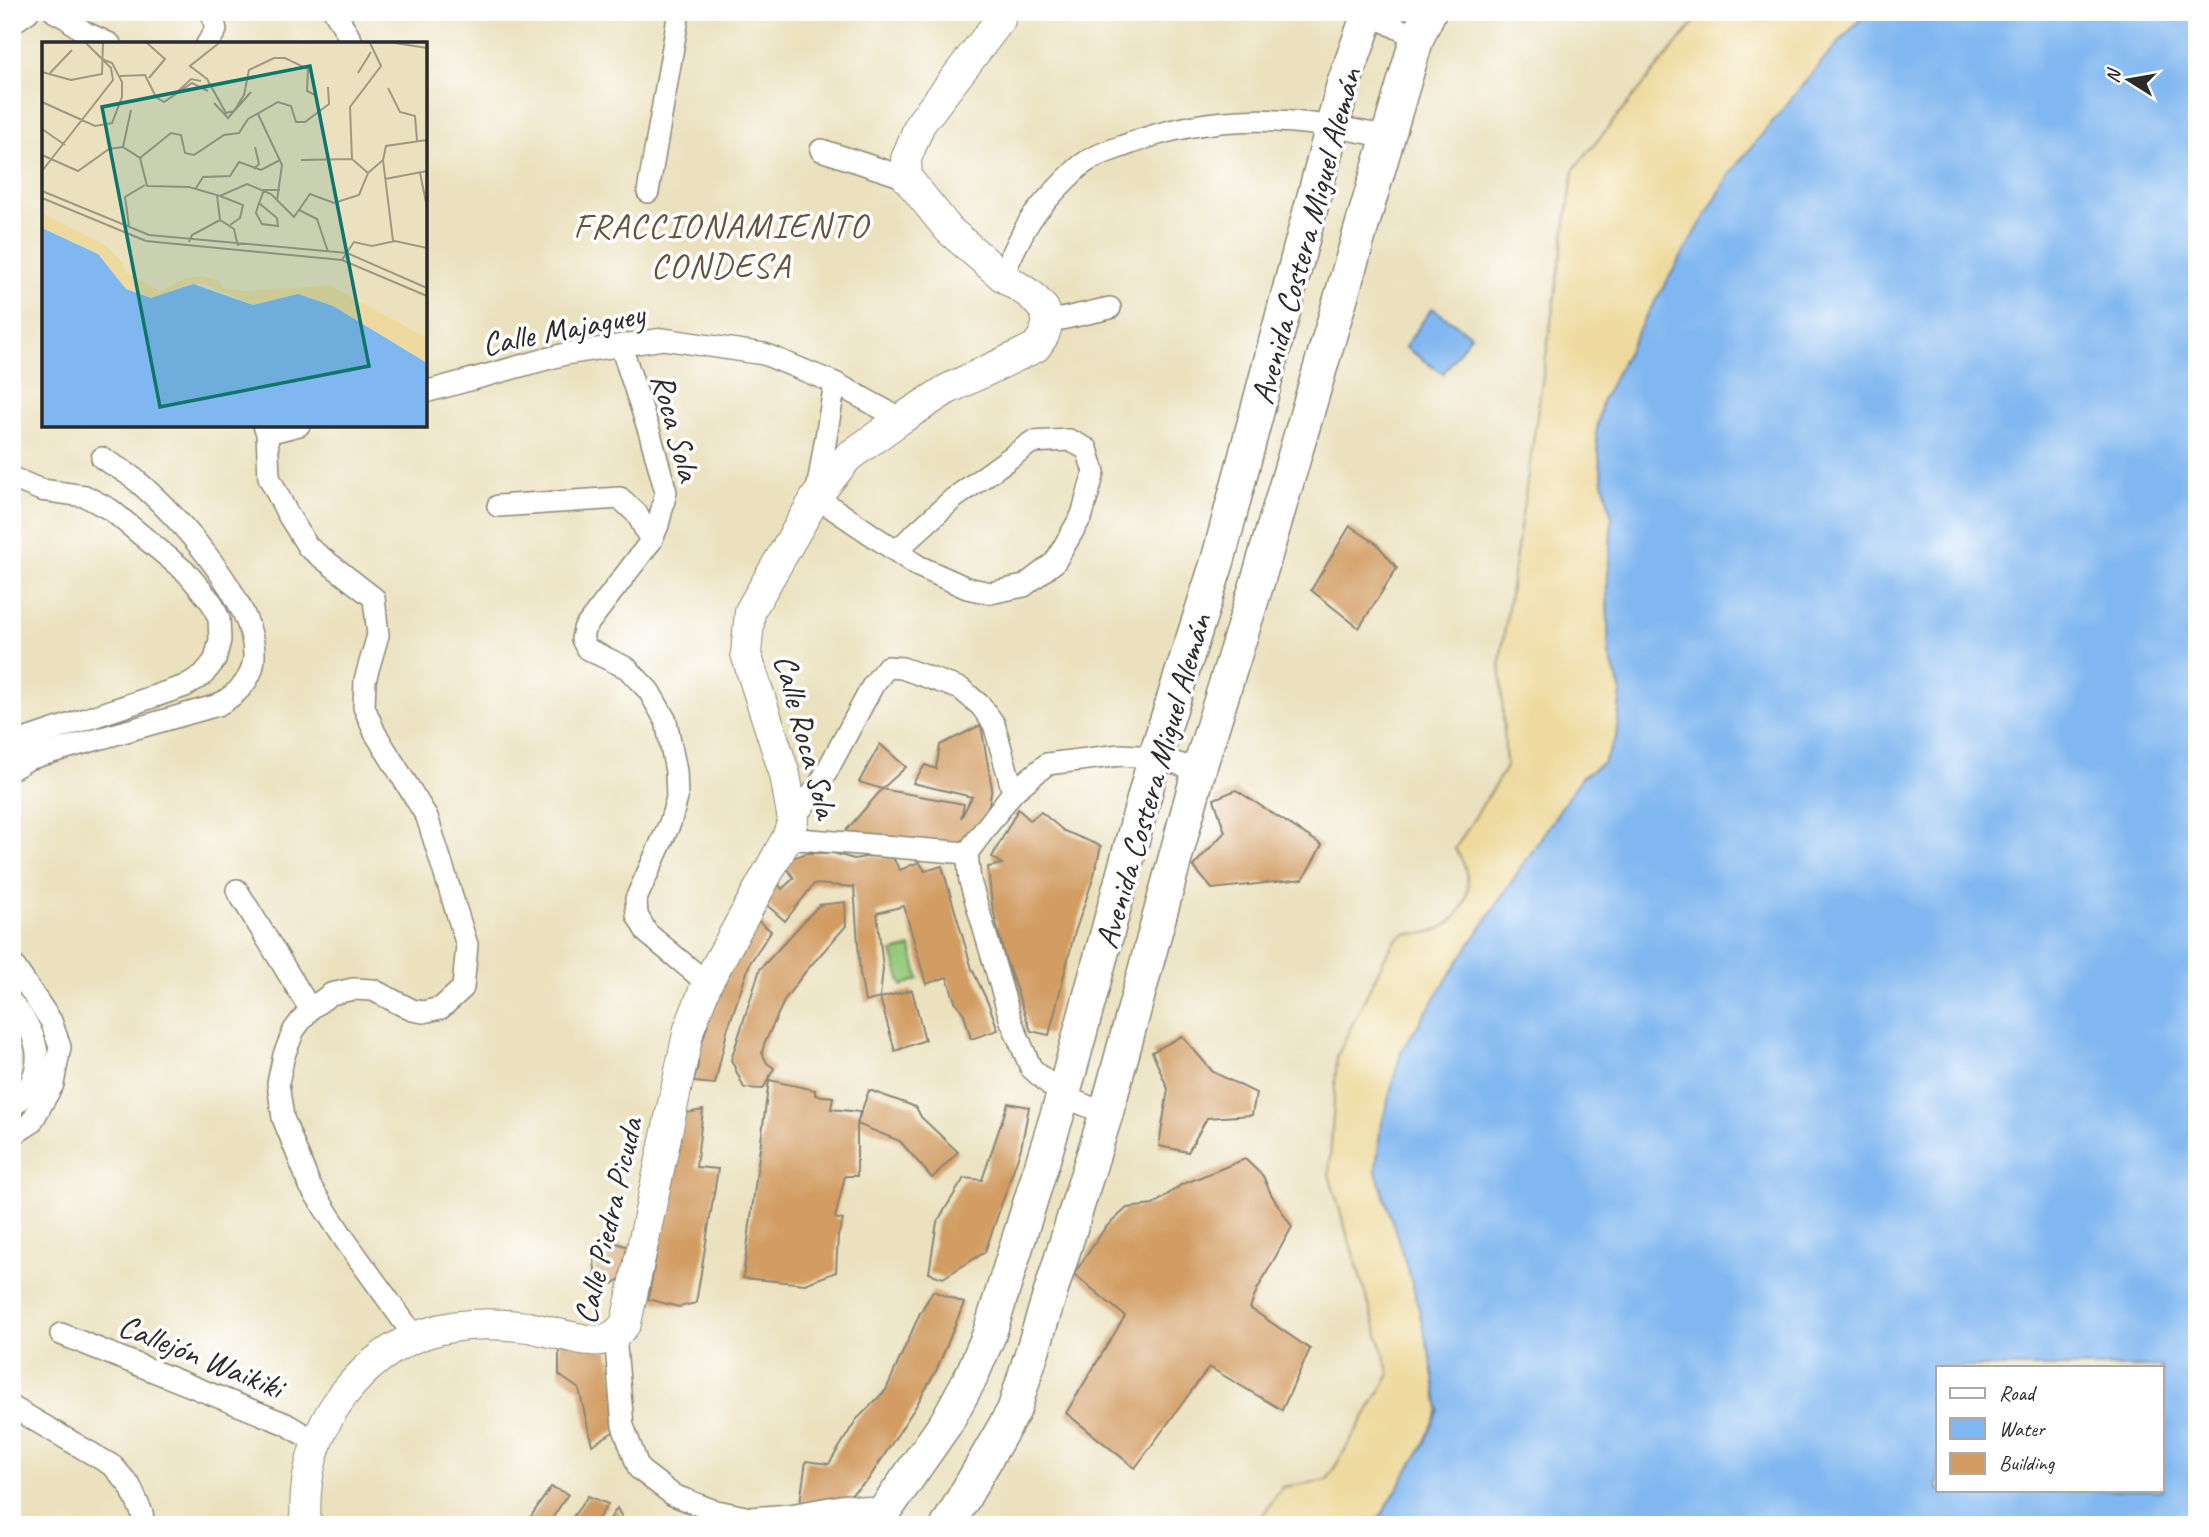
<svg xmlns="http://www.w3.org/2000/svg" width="2209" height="1537" viewBox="0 0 2209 1537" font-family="Caveat,sans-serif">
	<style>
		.green { fill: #96cb7c; stroke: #607b54; stroke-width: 2 }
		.sand { fill: #eeda9e; stroke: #8c8264; stroke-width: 2 }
		.water { fill: #81b7f0; stroke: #56718e; stroke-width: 2; fill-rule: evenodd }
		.building { fill: #d29c62 }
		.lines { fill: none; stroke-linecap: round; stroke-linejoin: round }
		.street-casing { stroke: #8b8674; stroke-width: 24 }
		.secondary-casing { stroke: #8b8674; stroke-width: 32 }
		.primary-casing { stroke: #8b8674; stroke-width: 36 }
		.street { stroke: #fff; stroke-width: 21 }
		.secondary { stroke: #fff; stroke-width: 30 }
		.primary { stroke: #fff; stroke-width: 33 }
		.labels { text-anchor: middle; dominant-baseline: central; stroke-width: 7; stroke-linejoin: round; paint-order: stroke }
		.street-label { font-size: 33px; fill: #2b2b2b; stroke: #fff }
		.neighbourhood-label { font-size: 35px; letter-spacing: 2px; fill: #65533e; stroke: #fff }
		.inset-road { fill: none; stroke: #9e9883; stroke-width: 2 }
		.view { fill: #0f766e; fill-opacity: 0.15; stroke: #0f766e; stroke-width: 3.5 }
		.inset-edge { fill: none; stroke: #2b2b2b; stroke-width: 3.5 }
	</style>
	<rect width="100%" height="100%" fill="#fff"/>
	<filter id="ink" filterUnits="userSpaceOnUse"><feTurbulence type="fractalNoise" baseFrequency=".0143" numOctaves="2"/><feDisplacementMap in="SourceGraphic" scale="14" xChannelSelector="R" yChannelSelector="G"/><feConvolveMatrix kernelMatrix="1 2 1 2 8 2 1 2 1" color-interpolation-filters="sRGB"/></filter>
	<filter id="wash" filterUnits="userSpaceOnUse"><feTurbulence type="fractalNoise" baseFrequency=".00686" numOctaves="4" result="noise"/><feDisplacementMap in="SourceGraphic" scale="28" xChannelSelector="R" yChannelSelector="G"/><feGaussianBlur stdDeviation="1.57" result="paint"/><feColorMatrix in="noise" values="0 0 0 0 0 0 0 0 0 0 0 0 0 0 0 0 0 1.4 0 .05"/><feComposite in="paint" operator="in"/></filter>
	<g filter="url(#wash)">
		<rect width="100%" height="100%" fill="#ebe1be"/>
		<!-- green -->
		<path class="green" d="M911 947 919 979 902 986 892 952Z"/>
		<!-- sand -->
		<path class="sand" d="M1703 12H1867L1825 58 1731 172 1596 435 1603 481 1612 517 1607 590 1609 654 1621 692 1616 737 1604 762 1581 778 1456 965 1401 1052 1376 1171 1413 1285 1431 1359 1439 1410 1423 1446 1404 1477 1383 1513 1370 1525H1256L1282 1487 1327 1480 1390 1374 1329 1175 1337 1056 1386 955 1395 940 1406 933C1457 940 1486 890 1455 849L1506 767 1500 661 1574 169Z"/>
		<!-- water -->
		<g class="water">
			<path d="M1867 12H2197V1525H1370L1383 1513 1404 1477 1423 1446 1439 1410 1431 1359 1413 1286 1376 1171 1380 1131 1401 1052 1456 965 1581 778 1604 762 1616 737 1621 692 1609 654 1607 590 1612 517 1603 481 1596 435 1602 401 1643 322 1731 172 1825 58ZM1938 1367H2162V1490H1938Z"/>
			<path d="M1432 308 1471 335 1443 374 1405 347Z"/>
		</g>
		<g id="blocks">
			<!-- building -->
			<g class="building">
				<path d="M1350 526 1377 544 1397 568 1359 628 1311 590Z"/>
				<path d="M981 725 992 788 989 804 978 829 964 845 843 834 882 789 964 804 961 818 972 797 913 783 925 765 936 769 940 745Z"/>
				<path d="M880 744 906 767 882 789 859 782Z"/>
				<path d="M1236 790 1322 845 1303 879 1212 889 1193 866 1225 832 1214 799Z"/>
				<path d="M1018 809 1030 820 1041 812 1064 831 1101 846 1093 879 1074 935 1049 1035 1031 1031 1004 955 992 905 988 867 1002 864 992 857Z"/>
				<path d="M807 853H833L854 859 871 856 893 858 900 870 919 862 925 871 942 866 972 969 989 1005 998 1030 971 1039 964 1014 955 1001 947 977 926 984 904 906 877 913 883 968 880 998 865 1002 860 973 854 887 814 884 785 921 759 898 775 880 782 889 794 878 786 867 793 858Z"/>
				<path d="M845 902 846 926 806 971 785 999 764 1044 762 1053 767 1063 774 1068 763 1089 744 1088 731 1060 760 969 819 905Z"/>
				<path d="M751 915 771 931 750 963 727 1031 715 1084 694 1082 698 1065V1055L726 966Z"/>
				<path d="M912 990 925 1040 895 1051 880 998Z"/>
				<path d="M1182 1036 1213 1072 1256 1093 1252 1115 1207 1118 1188 1152 1159 1146 1168 1089 1152 1052Z"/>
				<path d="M769 1080 815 1090V1095L833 1097 831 1109 860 1112 857 1125V1176H845L835 1218 843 1220 838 1236 836 1272 805 1284 743 1278Z"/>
				<path d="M869 1090 916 1107 921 1117 958 1152 932 1178 900 1141 857 1124Z"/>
				<path d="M1008 1103 1029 1107 1021 1148 985 1252 943 1278 929 1273 937 1222 964 1178 982 1180Z"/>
				<path d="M703 1110 696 1167 718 1169 696 1303 679 1307 648 1299 673 1165 686 1113Z"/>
				<path d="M1245 1159 1263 1176 1271 1194 1292 1227 1257 1290 1250 1308 1310 1349 1282 1410 1209 1367 1135 1468 1066 1413 1125 1316 1074 1274 1105 1228 1127 1208 1153 1205 1181 1185Z"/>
				<path d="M600 1238 632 1248 626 1274 613 1284 596 1280 594 1260Z"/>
				<path d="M933 1291 964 1303 937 1369 916 1406 868 1480 844 1500 800 1502 806 1461 829 1464 856 1420 886 1390 920 1313Z"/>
				<path d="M559 1342 609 1351 623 1426 592 1445 579 1389 559 1375Z"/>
				<path d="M551 1487 568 1494 548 1525H525Z"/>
				<path d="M588 1496 608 1504 594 1525H567Z"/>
				<path d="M617 1508 626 1525H606Z"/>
			</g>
		</g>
	</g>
	<g filter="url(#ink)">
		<use href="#blocks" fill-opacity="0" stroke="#8b8674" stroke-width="2"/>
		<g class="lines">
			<!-- street casing -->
			<g class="street-casing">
				<g id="street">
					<path d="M55 12 68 19 84 32 110 44"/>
					<path d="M335 12 353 44"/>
					<path d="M1366 12 1417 38"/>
					<path d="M12 23 28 12"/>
					<path d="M207 44 216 30 212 12"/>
					<path d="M821 150 907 178"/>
					<path d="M648 192 679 12"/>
					<path d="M1002 276C1012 256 1021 232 1034 215 1047 199 1063 182 1078 168 1091 156 1110 151 1126 145 1216 110 1296 117 1388 137"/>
					<path d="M1048 322 1110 308"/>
					<path d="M621 346 650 434 666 492 658 525 651 541 584 629 582 639 587 649 627 668 649 691 666 721 676 771 677 798 670 823 636 899 637 915 647 933 707 983"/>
					<path d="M835 383 816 497 918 566 967 588 990 593 1024 586 1055 562 1082 515 1094 472 1087 449 1069 440 1032 442 953 499 896 551"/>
					<path d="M425 392 565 354 663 339 764 354 835 383 901 419"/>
					<path d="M264 425 267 433 269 477 287 513 308 547 374 598 378 635 365 680 364 707 375 733 427 817 467 945 463 988 441 1008 423 1012 412 1010 373 990 353 989 331 994 310 1009 294 1030 284 1055 278 1083 283 1118 310 1186 345 1240 415 1337"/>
					<path d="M267 433 299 425"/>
					<path d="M12 478 41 490 85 496 111 510 187 573 212 603 219 619 220 640 215 660 203 675 185 686 12 744"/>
					<path d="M498 506 620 498 637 514 651 541"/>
					<path d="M12 769 28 759 218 705C236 695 253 680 254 657 256 602 178 516 138 482 128 472 114 466 102 458"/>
					<path d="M793 820 821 782 873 685 887 667 902 668 961 689 981 706 994 724 1013 792"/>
					<path d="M787 838 967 853"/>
					<path d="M237 890 310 1009"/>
					<path d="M12 963 51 1021 60 1047 53 1084 31 1123 12 1135"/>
					<path d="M12 1003C22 1014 33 1032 36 1047 41 1068 28 1095 12 1107"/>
					<path d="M1106 1114 1063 1096 1031 1068 1011 1021 970 881 967 853 1013 792 1047 764 1120 755 1155 757 1199 770"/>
					<path d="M61 1334 286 1424 316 1442"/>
					<path d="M615 1336 623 1426 639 1469 673 1495 712 1510 750 1518 790 1515 846 1505 885 1511"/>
					<path d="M12 1407 113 1466 130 1486 142 1513 144 1525"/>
				</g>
			</g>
			<!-- secondary casing -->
			<g class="secondary-casing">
				<path id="secondary" d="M306 1525C302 1479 315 1431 343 1395 392 1332 451 1317 528 1327 546 1330 586 1343 601 1340 614 1338 619 1332 626 1323L689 1029 707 983 787 838 793 820 785 775 746 654 750 611 816 497 848 457 901 419 946 390 1036 347 1044 335 1048 322 1044 309 1031 295 1002 276 949 230 907 178 906 159 920 124 1000 20 1001 12"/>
			</g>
			<!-- primary casing -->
			<g class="primary-casing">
				<g id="primary">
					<path d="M875 1525 946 1423 971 1377 989 1335 1063 1096 1155 757 1218 560 1343 86 1369 12"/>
					<path d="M948 1525 1014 1410 1106 1114 1199 770 1259 577 1417 38 1429 12"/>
				</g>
			</g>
			<!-- street -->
			<use href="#street" class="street"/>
			<!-- secondary -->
			<use href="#secondary" class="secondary"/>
			<!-- primary -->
			<use href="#primary" class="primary"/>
		</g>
	</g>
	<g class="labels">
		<!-- street labels -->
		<g class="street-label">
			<text transform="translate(1306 236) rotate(-75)">Avenida Costera Miguel Alemán</text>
			<text transform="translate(563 329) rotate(-11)">Calle Majaguey</text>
			<text transform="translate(676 427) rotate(75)">Roca Sola</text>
			<text transform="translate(806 736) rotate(75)">Calle Roca Sola</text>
			<text transform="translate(1153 781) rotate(-74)">Avenida Costera Miguel Alemán</text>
			<text transform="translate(608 1221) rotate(-77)">Calle Piedra Picuda</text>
			<text transform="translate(201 1356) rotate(22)">Callejón Waikiki</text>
		</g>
		<!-- neighbourhood labels -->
		<g class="neighbourhood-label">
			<text x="721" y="225">FRACCIONAMIENTO<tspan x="721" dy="40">CONDESA</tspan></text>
		</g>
	</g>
	<!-- overview -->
	<g transform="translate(42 42)">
		<rect width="385" height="385" fill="#ebe1be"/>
		<path d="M0 171 64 204 81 221 83 230 118 249 144 236 160 234 177 239 183 247 204 249 287 243 385 296V321L291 264 241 257 211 263 162 242H146L115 257 84 247 56 212 0 186Z" fill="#eeda9e"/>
		<path d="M0 186 56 212 84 247 109 256 151 242 211 263 256 252 291 264 385 321V384H0Z" fill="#81b7f0"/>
		<path class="inset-road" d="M105 1 123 17 107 36M177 1 148 24 165 37 184 71 192 69 202 53 207 28 232 16H243L266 27 265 49 273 53M353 1 385 6M0 30 29 38 60 32 61 1M8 31 30 8M316 31 329 10M78 34 103 33 114 55 122 60 150 41 166 49M346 46 358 70 373 74 375 99M133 52 149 37 159 39M0 60 53 84 70 81 80 55V40L70 21 60 17M172 61 186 76 209 50M216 72 240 123 235 158M0 87 23 103M81 105 89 68M0 113 36 129 67 107 81 105 98 116 105 144 147 145 178 154 205 142 229 152 252 175 268 152 292 161 317 153 326 131 341 118 344 104 385 98M98 116 129 91 139 93 143 111 152 113 182 93 197 91 206 77 236 60 249 64 254 80H263L287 62 286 45M310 117 308 65 339 24 328 1M259 118 310 117 326 131M341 118 351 199M212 127 217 122 213 105M0 129 71 38 69 26 44 1M378 131 385 165M343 137 385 129M154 146 161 135 188 134 197 120 219 128 238 118M0 149 107 193 305 211 385 246M175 153 178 178M178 154 201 163 198 176 188 183M0 156 104 199 300 218 385 254M217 161 235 176 236 184 220 182 214 171 216 164 222 148H238M257 168 275 177 286 210M87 184 83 155 103 143M147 200 150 193 178 178 192 187 196 204M300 218 312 200 330 204 353 199 385 206"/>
		<path class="view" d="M268 24 327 324 118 365 60 65Z"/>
		<rect width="385" height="385" class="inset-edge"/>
	</g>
	<!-- margin -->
	<rect width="2209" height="1537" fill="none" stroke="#fff" stroke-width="42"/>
	<!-- legend -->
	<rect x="1936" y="1366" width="228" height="126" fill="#ffffff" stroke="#aaaaaa" stroke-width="2"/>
	<rect x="1950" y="1388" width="35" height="10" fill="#ffffff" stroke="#aaaaaa" stroke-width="2"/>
	<text x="1999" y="1400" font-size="21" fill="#2b2b2b">Road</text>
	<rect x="1950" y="1418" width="35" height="21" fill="#81b7f0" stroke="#aaaaaa" stroke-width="2"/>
	<text x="1999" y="1436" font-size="21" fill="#2b2b2b">Water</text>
	<rect x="1950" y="1453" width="35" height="21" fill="#d29c62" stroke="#aaaaaa" stroke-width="2"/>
	<text x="1999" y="1470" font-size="21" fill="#2b2b2b">Building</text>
	<!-- north arrow -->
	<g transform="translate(2129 80) rotate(281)" stroke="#ffffff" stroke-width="5" paint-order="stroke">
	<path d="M0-5L12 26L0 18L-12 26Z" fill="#2b2b2b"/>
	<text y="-10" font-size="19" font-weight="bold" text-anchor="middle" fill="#2b2b2b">N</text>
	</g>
</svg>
